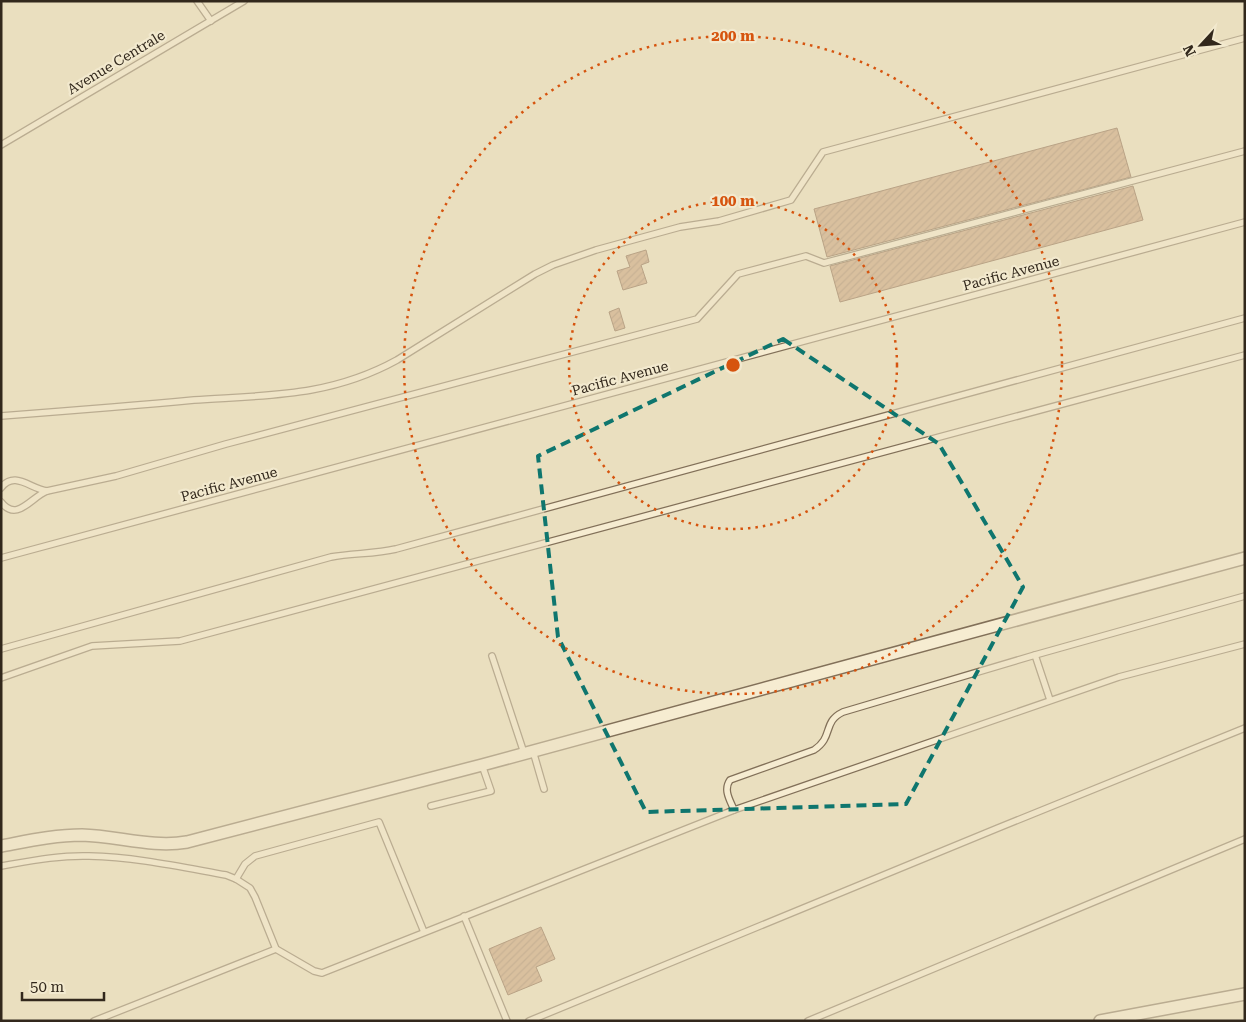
<svg xmlns="http://www.w3.org/2000/svg" width="1246" height="1022" viewBox="0 0 1246 1022" font-family="'Roboto Serif',serif">
	<style>
		.building { fill: url(#building-hatch); stroke: #7f5b40 }
		.lines { fill: none; stroke-linecap: round; stroke-linejoin: round }
		.lane-casing { stroke: #827059; stroke-width: 8 }
		.street-casing { stroke: #827059; stroke-width: 14 }
		.lane { stroke: #f6ecd1; stroke-width: 5.5 }
		.street { stroke: #f6ecd1; stroke-width: 11 }
		.marked { fill: none; stroke: #0f766e; stroke-width: 4; stroke-dasharray: 10 6; stroke-linejoin: round }
		.ring { fill: none; stroke: #d6540e; stroke-width: 2.5; stroke-dasharray: 2.5 5 }
		.labels { text-anchor: middle; dominant-baseline: central; stroke-width: 4.5; stroke-linejoin: round; paint-order: stroke }
		.street-label { font-size: 14px; fill: #32281c; stroke: #f2e9ce }
		.centre { fill: #d6540e; stroke: #f2e9ce; stroke-width: 2.5 }
		.ring-label { font-size: 15px; text-anchor: middle; font-weight: bold; fill: #d6540e; stroke: #f2e9ce; stroke-width: 4.5; stroke-linejoin: round; paint-order: stroke }
	</style>
	<defs>
		<pattern id="building-hatch" width="6" height="6" patternUnits="userSpaceOnUse" patternTransform="scale(1.25)"><rect width="6" height="6" fill="#c69b77"/><path d="M-1 1l2-2M0 6l6-6M5 7l2-2" fill="none" stroke="#a17e61"/></pattern>
	</defs>
	<rect width="100%" height="100%" fill="#eadfbf"/>
	<!-- building -->
	<g class="building">
		<path d="M1117 128 1131 177 827 257 814 209Z"/>
		<path d="M1133 186 1143 220 840 302 830 266Z"/>
		<path d="M646 250 649 262 641 265 647 283 623 290 617 271 630 267 626 256Z"/>
		<path d="M619 308 625 328 615 331 609 312Z"/>
		<path d="M541 927 555 959 536 967 542 981 508 995 489 949Z"/>
	</g>
	<g class="lines">
		<!-- lane casing -->
		<g class="lane-casing">
			<g id="lane">
				<path d="M197 1 211 21"/>
				<path d="M1 145 244 1"/>
				<path d="M1 416C66 411 130 406 194 400 268 395 330 397 397 360L535 274 553 265 596 250 680 227 719 221 791 200 823 152 1245 38"/>
				<path d="M1 488C14 470 31 489 47 491 31 497 17 523 1 502"/>
				<path d="M47 491 116 476 226 444 697 319 738 274 806 256 824 263 1245 151"/>
				<path d="M1 558 1245 222"/>
				<path d="M1 649 331 557C353 553 375 554 396 549L1245 318"/>
				<path d="M1035 655 1050 700"/>
				<path d="M492 656 524 753"/>
				<path d="M1 678 92 646 180 641 1245 355"/>
				<path d="M533 751 544 789"/>
				<path d="M431 806 491 791 482 765"/>
				<path d="M734 810C730 800 723 790 730 780L814 750C834 737 822 722 843 712L1035 655 1245 596"/>
				<path d="M1 866C30 861 60 855 89 856 135 857 181 867 226 875L236 879 250 888 255 897 276 949 314 971 322 973 734 810 1119 677 1245 644"/>
				<path d="M236 879 245 864 255 856 379 822 424 932"/>
				<path d="M464 916 507 1021"/>
				<path d="M94 1021 276 949"/>
				<path d="M529 1021 998 828 1245 728"/>
				<path d="M808 1021 1245 839"/>
			</g>
		</g>
		<!-- street casing -->
		<g class="street-casing">
			<g id="street">
				<path d="M1 846C28 841 55 835 82 835 118 836 152 848 187 842L482 765 1245 558"/>
				<path d="M1100 1021 1245 994"/>
			</g>
		</g>
		<!-- lane -->
		<use href="#lane" class="lane"/>
		<!-- street -->
		<use href="#street" class="street"/>
	</g>
	<!-- marked area -->
	<path d="M0 0H1246V1022H0ZM783 339 939 444 1023 587 906 804 646 812 558 637 538 456Z" fill="#eadfbf" fill-opacity=".55" fill-rule="evenodd"/>
	<path class="marked" d="M783 339 939 444 1023 587 906 804 646 812 558 637 538 456Z"/>
	<!-- distance rings -->
	<g class="ring">
		<circle cx="733" cy="365" r="164"/>
		<circle cx="733" cy="365" r="329"/>
	</g>
	<g class="labels">
		<!-- street labels -->
		<g class="street-label">
			<text transform="translate(116 62) rotate(-31)">Avenue Centrale</text>
			<text transform="translate(1011 273) rotate(-15)">Pacific Avenue</text>
			<text transform="translate(620 378) rotate(-15)">Pacific Avenue</text>
			<text transform="translate(229 484) rotate(-15)">Pacific Avenue</text>
		</g>
	</g>
	<circle cx="733" cy="365" r="8" class="centre"/>
	<g class="ring-label">
		<text x="733" y="41">200 m</text>
		<text x="733" y="206">100 m</text>
	</g>
	<!-- border -->
	<rect width="1246" height="1022" fill="none" stroke="#32281c" stroke-width="5"/>
	<!-- north arrow -->
	<g transform="translate(1201 45) rotate(244)" stroke="#f2e9ce" stroke-width="4" paint-order="stroke">
	<path d="M0-4L9 19L0 12L-9 19Z" fill="#32281c"/>
	<text y="-8" font-size="14" font-weight="bold" text-anchor="middle" fill="#32281c">N</text>
	</g>
	<!-- scale -->
	<path d="M22 992v8h82v-8" fill="none" stroke="#32281c" stroke-width="2.5"/>
	<text x="30" y="992" font-size="15" fill="#32281c" stroke="#f2e9ce" stroke-width="4" paint-order="stroke">50 m</text>
</svg>
